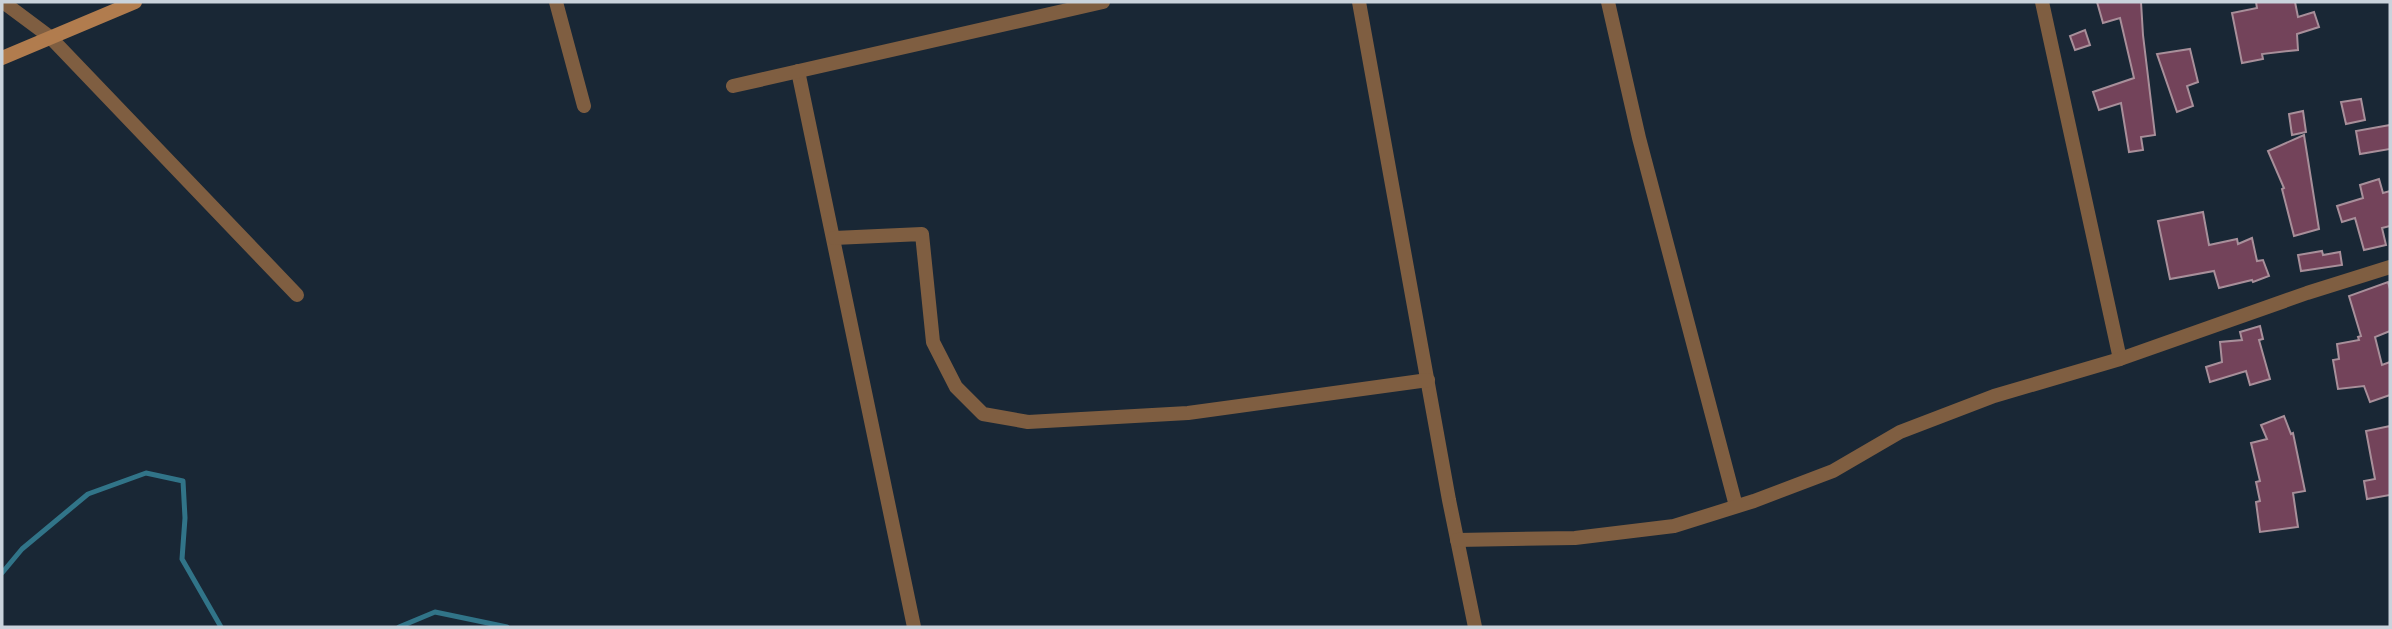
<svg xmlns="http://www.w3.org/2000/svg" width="2392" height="629" viewBox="0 0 2392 629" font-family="Rubik,sans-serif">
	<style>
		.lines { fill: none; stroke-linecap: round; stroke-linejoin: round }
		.stream { stroke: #317488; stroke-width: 5 }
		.building { fill: #73435a; stroke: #a88f9a; stroke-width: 2 }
		.street { stroke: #7f5e41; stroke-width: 14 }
		.secondary { stroke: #b17c4e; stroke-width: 14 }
	</style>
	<rect width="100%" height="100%" fill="#192735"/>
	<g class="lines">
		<!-- stream -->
		<g class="stream">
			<path d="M2 573 22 549 88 494 146 473 183 481 185 518 182 559 221 627"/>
			<path d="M399 627 435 612 507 627"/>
		</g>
	</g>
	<!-- building -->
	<g class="building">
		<path d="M2097 2H2141L2143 35 2155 135 2141 137 2143 150 2129 152 2121 103 2099 110 2093 92 2134 78 2120 18 2103 23Z"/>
		<path d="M2256 2H2295L2298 17 2314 12 2319 27 2297 34 2298 50 2262 54 2263 59 2242 63 2232 13 2257 8Z"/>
		<path d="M2085 30 2090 45 2075 50 2070 36Z"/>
		<path d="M2190 49 2198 82 2187 86 2193 106 2177 112 2157 54Z"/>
		<path d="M2361 99 2365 120 2346 124 2341 102Z"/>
		<path d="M2303 111 2306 132 2292 135 2289 114Z"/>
		<path d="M2390 125V149L2360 154 2356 131Z"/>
		<path d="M2304 135 2319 229 2294 236 2282 189 2284 188 2268 151Z"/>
		<path d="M2379 179 2383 193 2390 191V226L2382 228 2386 245 2364 250 2355 218 2342 222 2337 206 2363 198 2360 185Z"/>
		<path d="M2203 212 2209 245 2237 239 2238 244 2252 238 2257 261 2263 260 2269 276 2253 282 2252 280 2219 288 2214 271 2170 279 2158 221Z"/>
		<path d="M2322 251 2323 255 2340 252 2342 265 2301 271 2298 255Z"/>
		<path d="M2388 282 2390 289V331L2375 337 2382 365 2390 362V395L2370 402 2364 386 2338 389 2333 360 2339 359 2337 344 2359 340 2358 337 2361 336 2349 296Z"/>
		<path d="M2260 326 2263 339 2259 340 2270 379 2250 385 2246 371 2210 382 2206 367 2222 362 2220 342 2242 340 2240 332Z"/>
		<path d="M2284 416 2291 434 2293 433 2305 491 2293 493 2298 527 2260 532 2256 502 2260 501 2256 482 2260 481 2251 443 2267 439 2261 425Z"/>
		<path d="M2390 426V495L2367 499 2364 481 2375 479 2366 431Z"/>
	</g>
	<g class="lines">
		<!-- street -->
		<g class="street">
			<path d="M3 2 50 37 297 295"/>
			<path d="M556 2 584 106"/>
			<path d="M1359 2 1449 500 1475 627"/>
			<path d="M1608 2 1639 138 1736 506"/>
			<path d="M2042 2 2120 359"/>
			<path d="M798 71 914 627"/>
			<path d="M733 86 1103 2"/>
			<path d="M834 238 922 234 933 342 956 387 983 414 1028 422 1188 413 1428 380"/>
			<path d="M1457 540 1575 538 1674 526 1754 501 1833 471 1900 432 1994 396 2120 359 2307 293 2390 267"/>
		</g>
		<!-- secondary -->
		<path class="secondary" d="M2 58 135 2"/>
	</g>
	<!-- border -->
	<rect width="2392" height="629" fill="none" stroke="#cad3dc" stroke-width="7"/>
</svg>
